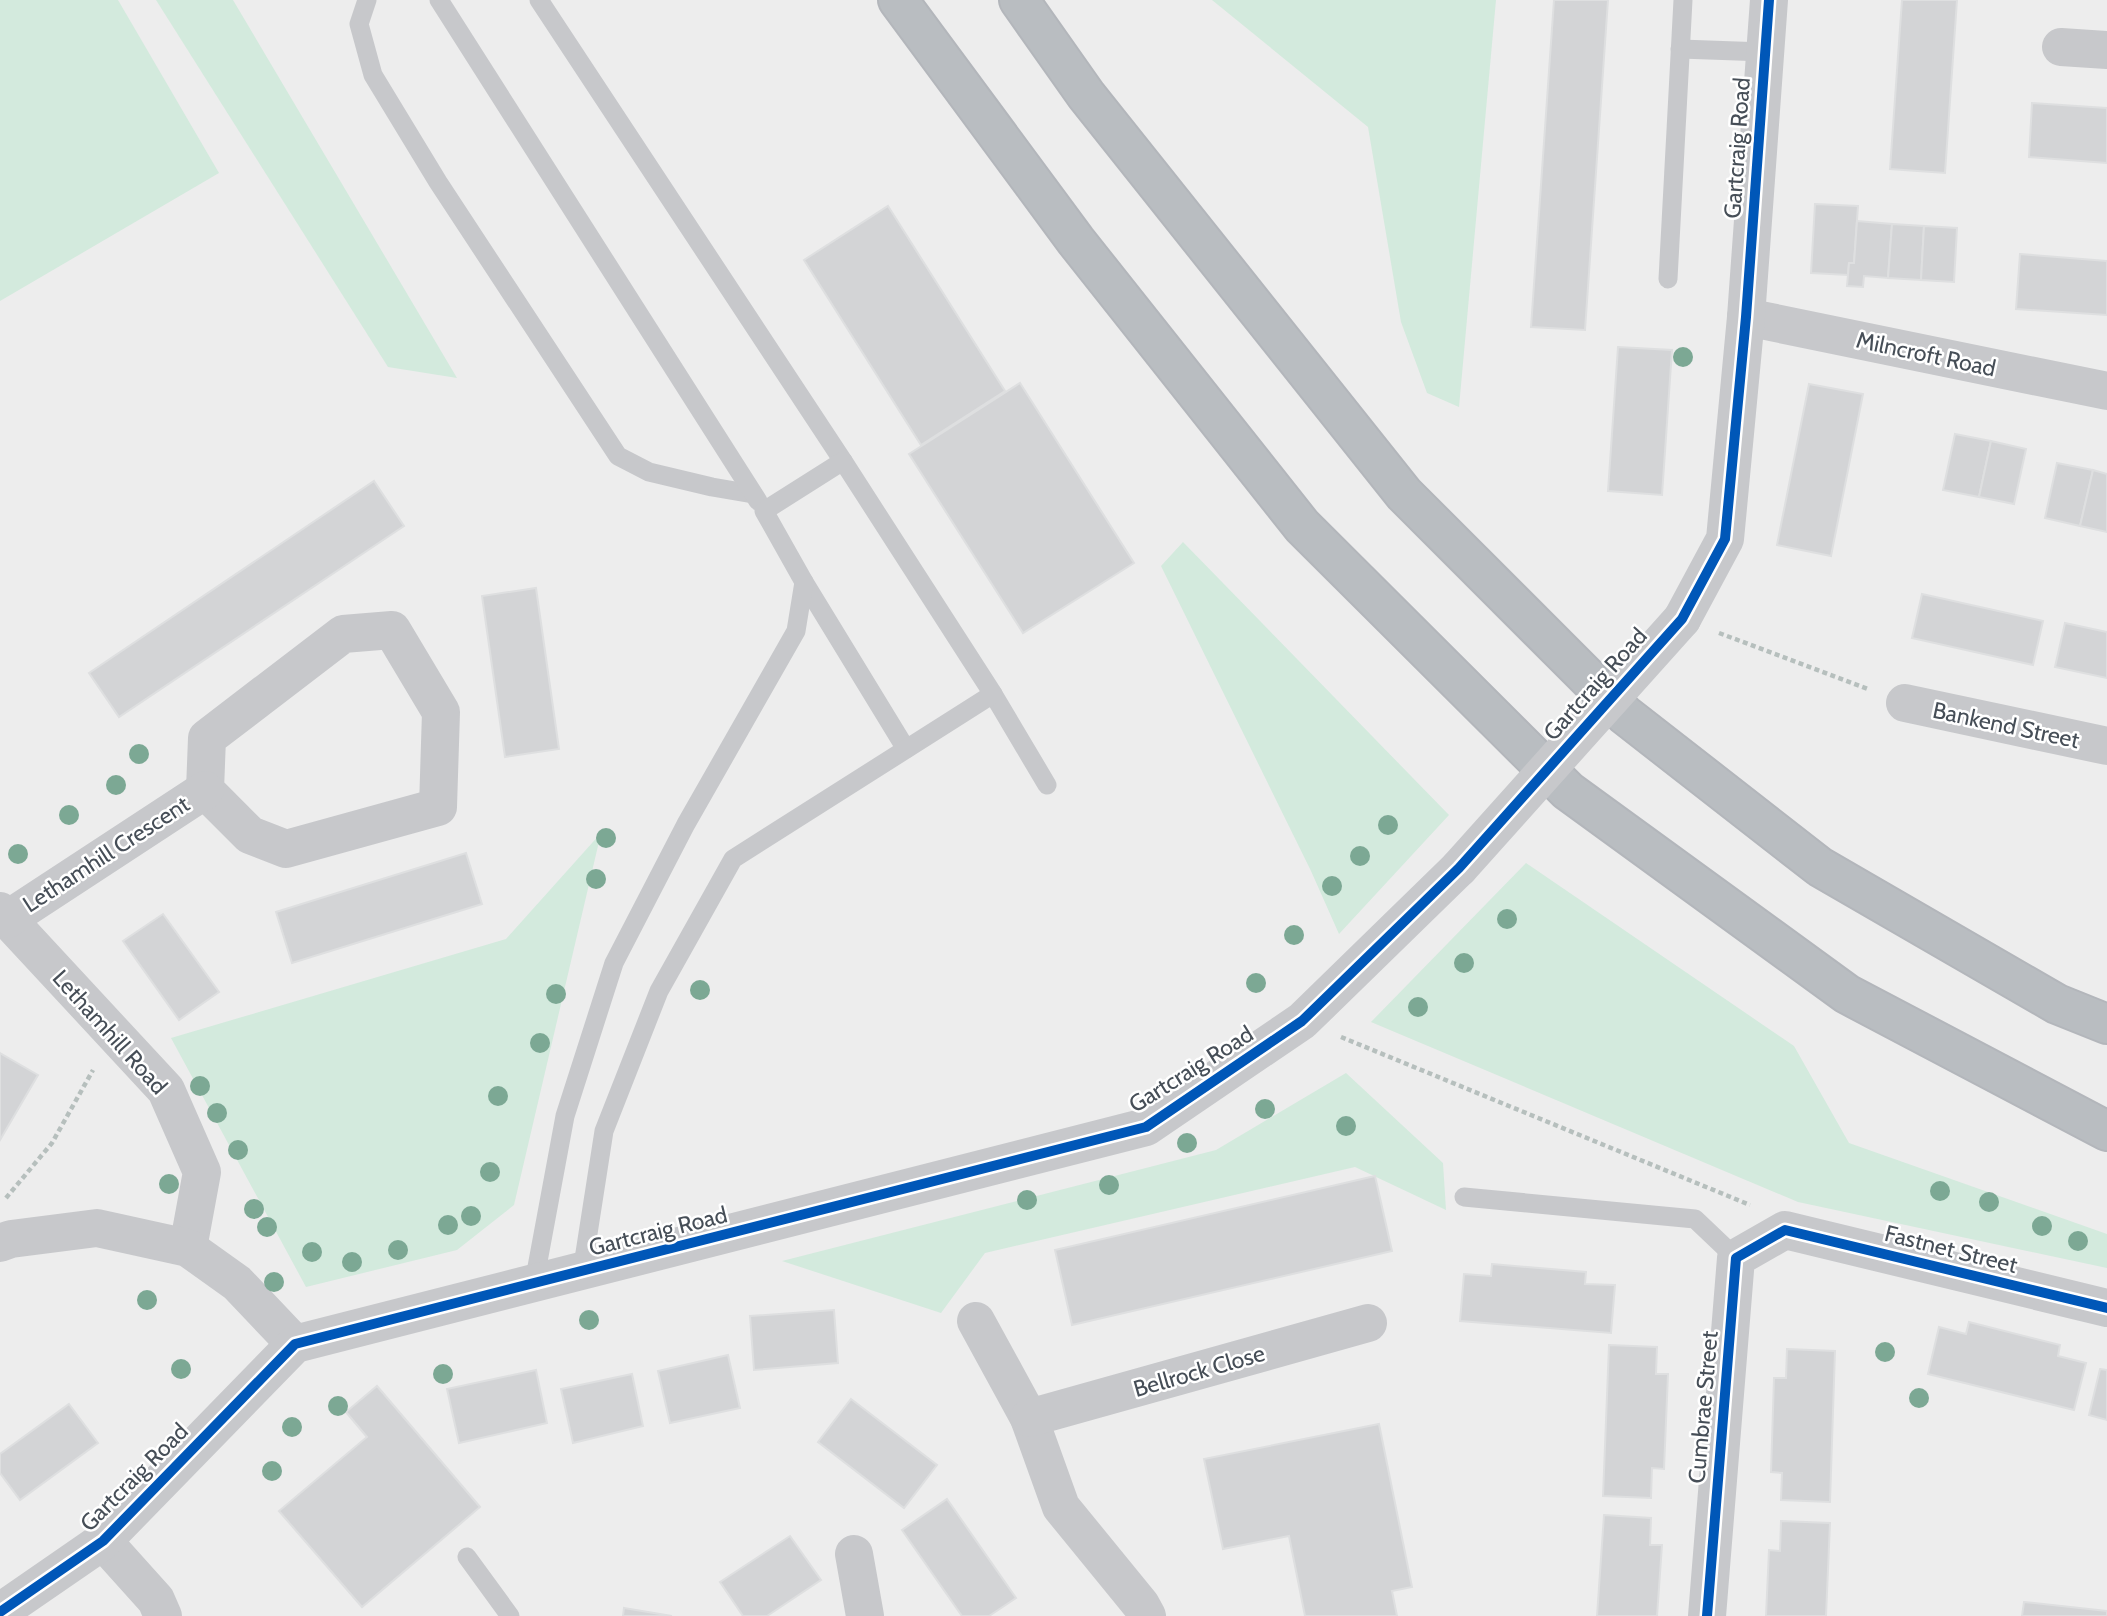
<svg xmlns="http://www.w3.org/2000/svg" width="2107" height="1616" viewBox="0 0 2107 1616" font-family="Cabin,sans-serif">
	<style>
		.green { fill: #d3eadd }
		.building { fill: #d3d4d6; stroke: #dedfe0; stroke-width: 2 }
		.lines { fill: none; stroke-linecap: round; stroke-linejoin: round }
		.motorway-casing { stroke: #b3b6bb; stroke-width: 42 }
		.path { stroke: #b6bfbd; stroke-width: 4.5; stroke-dasharray: 5 3.5; stroke-linecap: butt }
		.service { stroke: #c7c8cb; stroke-width: 19 }
		.minor { stroke: #c7c8cb; stroke-width: 38 }
		.tertiary { stroke: #c7c8cb; stroke-width: 38 }
		.motorway { stroke: #b9bdc1; stroke-width: 38 }
		.minor-bridge { stroke: #c7c8cb; stroke-width: 38 }
		.cycleway-casing { stroke: #fff; stroke-width: 15 }
		.cycleway { stroke: #0057b8; stroke-width: 10 }
		.tree { fill: #7ca894 }
		.labels { text-anchor: middle; dominant-baseline: central; stroke-width: 5; stroke-linejoin: round; paint-order: stroke }
		.street-label { font-size: 23px; fill: #464e57; stroke: #fff }
	</style>
	<rect width="100%" height="100%" fill="#ededed"/>
	<!-- green -->
	<g class="green">
		<path d="M0 0H118L219 173 0 301Z"/>
		<path d="M156 0H233L457 378 388 367Z"/>
		<path d="M1212 0H1496L1459 407 1427 393 1401 322 1368 127Z"/>
		<path d="M1183 542 1449 815 1339 934 1311 871 1161 566Z"/>
		<path d="M601 833 514 1205 457 1250 306 1287 171 1038 506 939Z"/>
		<path d="M1526 863 1794 1046 1849 1143 2107 1234V1268L1798 1202 1371 1022Z"/>
		<path d="M1346 1073 1443 1163 1446 1210 1355 1167 985 1253 941 1313 782 1261 1216 1150Z"/>
	</g>
	<!-- building -->
	<g class="building">
		<path d="M1554 0H1608L1585 330 1531 327Z"/>
		<path d="M1902 0H1957L1945 173 1890 169Z"/>
		<path d="M2032 103 2107 108V163L2029 157Z"/>
		<path d="M1815 204 1858 206 1854 263H1849L1848 275 1811 273Z"/>
		<path d="M888 206 1005 391 921 445 804 260Z"/>
		<path d="M1857 221 1892 224 1888 278 1864 276 1863 287 1847 286 1849 263H1854Z"/>
		<path d="M1892 224 1924 226 1921 280 1888 278Z"/>
		<path d="M1924 226 1957 228 1954 282 1921 280Z"/>
		<path d="M2020 254 2107 261V315L2016 309Z"/>
		<path d="M1618 347 1672 350 1662 495 1608 491Z"/>
		<path d="M1020 383 1134 563 1023 633 909 454Z"/>
		<path d="M1809 384 1863 394 1831 556 1777 545Z"/>
		<path d="M1955 434 1991 441 1979 497 1943 490Z"/>
		<path d="M1991 441 2026 449 2014 504 1979 497Z"/>
		<path d="M2057 463 2093 470 2080 526 2045 518Z"/>
		<path d="M2093 470 2107 474V532L2080 526Z"/>
		<path d="M374 481 404 526 119 717 89 673Z"/>
		<path d="M536 588 559 749 505 757 482 596Z"/>
		<path d="M1922 594 2043 621 2033 665 1912 638Z"/>
		<path d="M2065 623 2107 632V678L2055 667Z"/>
		<path d="M466 853 482 904 292 963 276 912Z"/>
		<path d="M163 914 219 992 179 1020 123 941Z"/>
		<path d="M0 1053 38 1075 0 1140Z"/>
		<path d="M1375 1176 1392 1251 1072 1325 1055 1250Z"/>
		<path d="M1492 1264 1586 1272 1585 1284 1615 1285 1611 1333 1460 1321 1464 1274 1491 1276Z"/>
		<path d="M834 1310 838 1363 754 1370 750 1316Z"/>
		<path d="M1969 1322 2060 1345 2058 1356 2086 1363 2074 1410 1928 1374 1939 1327 1966 1334Z"/>
		<path d="M1609 1345 1657 1347 1656 1374H1668L1664 1469 1652 1468 1651 1498 1603 1496Z"/>
		<path d="M1787 1349 1835 1351 1830 1502 1781 1500 1782 1473 1771 1472 1774 1378H1786Z"/>
		<path d="M728 1355 740 1408 670 1423 658 1371Z"/>
		<path d="M2100 1369 2107 1370V1420L2089 1415Z"/>
		<path d="M536 1370 547 1423 459 1443 447 1389Z"/>
		<path d="M632 1374 643 1426 573 1443 561 1389Z"/>
		<path d="M377 1386 480 1507 362 1607 279 1511 367 1437 346 1412Z"/>
		<path d="M851 1399 937 1465 904 1508 818 1442Z"/>
		<path d="M69 1404 98 1443 20 1500 0 1473V1454Z"/>
		<path d="M1379 1424 1412 1587 1392 1591 1397 1616H1305L1289 1536 1223 1549 1204 1459Z"/>
		<path d="M947 1499 1016 1598 989 1616H962L902 1530Z"/>
		<path d="M1604 1515 1651 1518 1650 1545H1662L1657 1616H1597Z"/>
		<path d="M1781 1521 1830 1523 1826 1616H1766L1769 1550 1780 1551Z"/>
		<path d="M790 1536 821 1580 767 1616H743L720 1582Z"/>
		<path d="M2024 1602 2107 1611V1616H2022Z"/>
		<path d="M624 1608 672 1616H623Z"/>
	</g>
	<g class="lines">
		<!-- motorway casing -->
		<g class="motorway-casing">
			<g id="motorway">
				<path d="M898 0 1076 241 1302 526 1568 791 1847 994 2107 1131"/>
				<path d="M1019 0 1086 95 1404 494 1625 715 1820 867 2057 1004 2107 1024"/>
			</g>
		</g>
		<!-- path -->
		<g class="path">
			<path d="M1719 633 1868 689"/>
			<path d="M1341 1037 1750 1205"/>
			<path d="M6 1198 52 1143 93 1070"/>
		</g>
		<!-- service -->
		<g class="service">
			<path d="M367 0 359 24 373 75 438 182 618 456 649 472 712 487 753 494"/>
			<path d="M439 0 758 501"/>
			<path d="M539 0 843 461"/>
			<path d="M1680 49 1765 52"/>
			<path d="M1668 279 1683 0"/>
			<path d="M804 582 906 749"/>
			<path d="M993 694 1047 785"/>
			<path d="M1464 1197 1695 1219 1736 1258"/>
			<path d="M534 1283 565 1116 614 963 686 824 796 631 804 582 764 511 843 461 993 694 733 859 659 991 604 1131 582 1272"/>
			<path d="M467 1557 510 1616"/>
		</g>
		<!-- minor -->
		<g class="minor">
			<path d="M2061 47 2107 50"/>
			<path d="M1746 317 2107 391"/>
			<path d="M1682 619 1725 539 1746 317 1769 0"/>
			<path d="M392 630 441 712 438 807 286 849 250 835 205 790 207 738 343 634Z"/>
			<path d="M1905 703 2107 746"/>
			<path d="M0 911 166 1090 202 1172 188 1248"/>
			<path d="M8 919 205 790"/>
			<path d="M0 1243 11 1239 97 1228 188 1248 237 1283 295 1344"/>
			<path d="M976 1321 1029 1418 1061 1507 1141 1605 1147 1616"/>
			<path d="M1029 1418 1368 1323"/>
			<path d="M854 1554 865 1616"/>
			<path d="M1707 1616 1736 1258 1785 1230 2107 1308"/>
		</g>
		<!-- tertiary -->
		<g class="tertiary">
			<path d="M103 1541 156 1600 163 1616"/>
			<path d="M0 1612 103 1541 295 1344 1146 1127 1302 1021 1459 868"/>
		</g>
		<!-- motorway -->
		<use href="#motorway" class="motorway"/>
		<!-- minor-bridge -->
		<path class="minor-bridge" d="M1459 868 1682 619"/>
		<!-- cycleway casing -->
		<g class="cycleway-casing">
			<g id="cycleway">
				<path d="M0 1612 103 1541 295 1344 1146 1127 1302 1021 1459 868 1682 619 1725 539 1746 317 1769 0"/>
				<path d="M1707 1616 1736 1258 1785 1230 2107 1308"/>
			</g>
		</g>
		<!-- cycleway -->
		<use href="#cycleway" class="cycleway"/>
	</g>
	<!-- trees -->
	<g class="tree">
		<circle cx="1683" cy="357" r="10"/>
		<circle cx="139" cy="754" r="10"/>
		<circle cx="116" cy="785" r="10"/>
		<circle cx="69" cy="815" r="10"/>
		<circle cx="1388" cy="825" r="10"/>
		<circle cx="606" cy="838" r="10"/>
		<circle cx="18" cy="854" r="10"/>
		<circle cx="1360" cy="856" r="10"/>
		<circle cx="596" cy="879" r="10"/>
		<circle cx="1332" cy="886" r="10"/>
		<circle cx="1507" cy="919" r="10"/>
		<circle cx="1294" cy="935" r="10"/>
		<circle cx="1464" cy="963" r="10"/>
		<circle cx="1256" cy="983" r="10"/>
		<circle cx="700" cy="990" r="10"/>
		<circle cx="556" cy="994" r="10"/>
		<circle cx="1418" cy="1007" r="10"/>
		<circle cx="540" cy="1043" r="10"/>
		<circle cx="200" cy="1086" r="10"/>
		<circle cx="498" cy="1096" r="10"/>
		<circle cx="1265" cy="1109" r="10"/>
		<circle cx="217" cy="1113" r="10"/>
		<circle cx="1346" cy="1126" r="10"/>
		<circle cx="1187" cy="1143" r="10"/>
		<circle cx="238" cy="1150" r="10"/>
		<circle cx="490" cy="1172" r="10"/>
		<circle cx="169" cy="1184" r="10"/>
		<circle cx="1109" cy="1185" r="10"/>
		<circle cx="1940" cy="1191" r="10"/>
		<circle cx="1027" cy="1200" r="10"/>
		<circle cx="1989" cy="1202" r="10"/>
		<circle cx="254" cy="1209" r="10"/>
		<circle cx="471" cy="1216" r="10"/>
		<circle cx="448" cy="1225" r="10"/>
		<circle cx="2042" cy="1226" r="10"/>
		<circle cx="267" cy="1227" r="10"/>
		<circle cx="2078" cy="1241" r="10"/>
		<circle cx="398" cy="1250" r="10"/>
		<circle cx="312" cy="1252" r="10"/>
		<circle cx="352" cy="1262" r="10"/>
		<circle cx="274" cy="1282" r="10"/>
		<circle cx="147" cy="1300" r="10"/>
		<circle cx="589" cy="1320" r="10"/>
		<circle cx="1885" cy="1352" r="10"/>
		<circle cx="181" cy="1369" r="10"/>
		<circle cx="443" cy="1374" r="10"/>
		<circle cx="1919" cy="1398" r="10"/>
		<circle cx="338" cy="1406" r="10"/>
		<circle cx="292" cy="1427" r="10"/>
		<circle cx="272" cy="1471" r="10"/>
	</g>
	<g class="labels">
		<!-- street labels -->
		<g class="street-label">
			<text transform="translate(1737 148) rotate(-86)">Gartcraig Road</text>
			<text transform="translate(1926 354) rotate(12)">Milncroft Road</text>
			<text transform="translate(1595 684) rotate(-48)">Gartcraig Road</text>
			<text transform="translate(2006 725) rotate(12)">Bankend Street</text>
			<text transform="translate(106 854) rotate(-33)">Lethamhill Crescent</text>
			<text transform="translate(110 1032) rotate(48)">Lethamhill Road</text>
			<text transform="translate(1191 1069) rotate(-32)">Gartcraig Road</text>
			<text transform="translate(658 1231) rotate(-14)">Gartcraig Road</text>
			<text transform="translate(1951 1249) rotate(14)">Fastnet Street</text>
			<text transform="translate(1199 1371) rotate(-16)">Bellrock Close</text>
			<text transform="translate(1703 1407) rotate(-85)">Cumbrae Street</text>
			<text transform="translate(134 1477) rotate(-45)">Gartcraig Road</text>
		</g>
	</g>
</svg>
